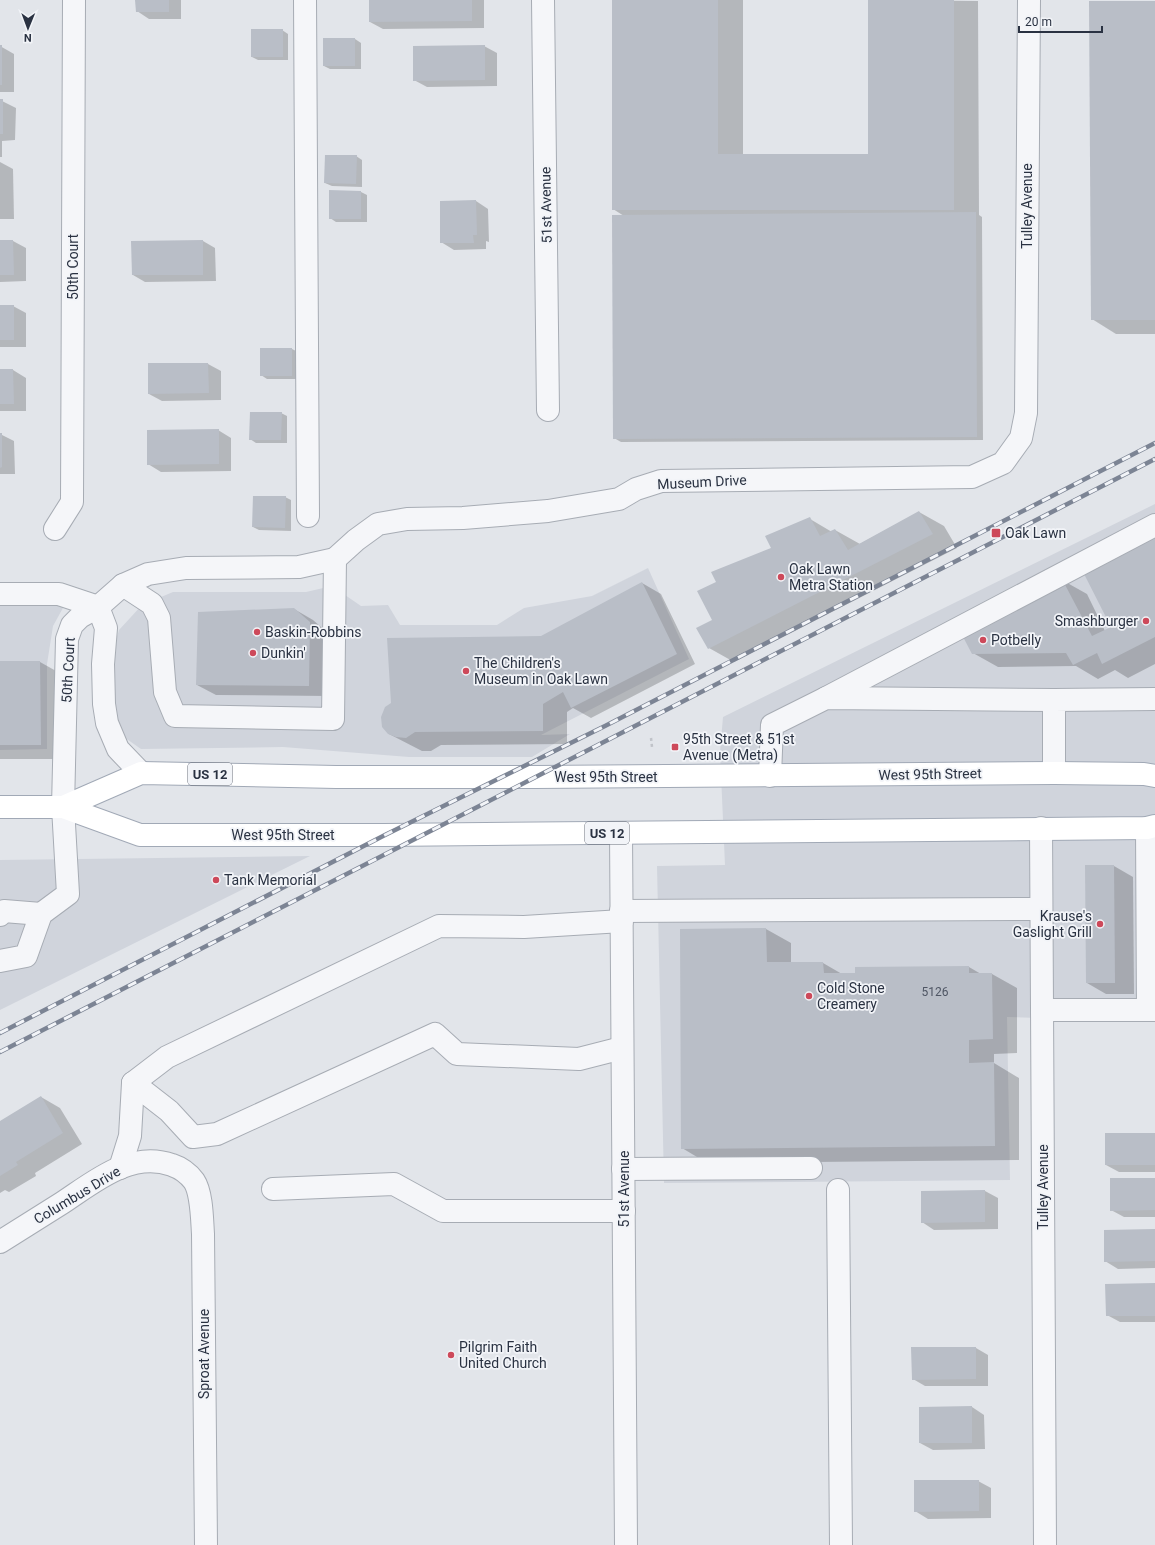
<svg xmlns="http://www.w3.org/2000/svg" width="1155" height="1545" viewBox="0 0 1155 1545" font-family="Roboto,sans-serif">
	<style>
		.built { fill: #d0d4dc }
		.shadow { fill: #0003 }
		.building { fill: #b9bec7 }
		.lines { fill: none; stroke-linecap: round; stroke-linejoin: round }
		.minor-casing { stroke: #a7acb4; stroke-width: 24 }
		.major-casing { stroke: #a1a9b6; stroke-width: 24 }
		.path { stroke: #c0c3c9; stroke-width: 2.5; stroke-dasharray: 3 3; stroke-linecap: butt }
		.minor { stroke: #f5f6f9; stroke-width: 22 }
		.major { stroke: #fff; stroke-width: 22 }
		.rail-casing { stroke: #7c8494; stroke-width: 4.5 }
		.rail { stroke: #f2f4f8; stroke-width: 3; stroke-dasharray: 9; stroke-linecap: butt }
		.poi-dot { fill: #cd495a; stroke: #f2f4f8; stroke-width: 1.5 }
		.labels { text-anchor: middle; dominant-baseline: central; stroke-width: 3.5; stroke-linejoin: round; paint-order: stroke }
		.number-label { font-size: 12px; fill: #4e5563 }
		.shield { fill: #f2f4f8; stroke: #666c79; stroke-width: 1 }
		.shield-label { font-size: 13px; font-weight: bold; fill: #2a3242 }
		.street-label { font-size: 14px; fill: #2a3242; stroke: #f2f4f8 }
		.poi-label { font-size: 14px; fill: #2a3242; stroke: #f2f4f8; text-anchor: start }
	</style>
	<rect width="100%" height="100%" fill="#e2e5ea"/>
	<!-- built -->
	<g class="built">
		<path d="M1155 504V1022L1007 1017 1010 1180 664 1183 657 866 725 865 720 752 723 717Z"/>
		<path d="M648 568 689 659 541 735 570 734 532 757H409L283 747 141 749 121 735 111 713 110 660 119 630 142 605 173 592H306L332 586 361 606 388 605 400 625H497L524 608 592 596Z"/>
		<path d="M0 597H69L53 626 47 664V749L0 750Z"/>
		<path d="M310 856 0 1010V860Z"/>
	</g>
	<!-- shadow -->
	<g class="shadow">
		<path d="M137 0H181V19H149L137 11Z"/>
		<path d="M370 0H484V28L383 29 370 22Z"/>
		<path d="M613 0H743V155H869V0L978 1 979 215 982 217 983 440 621 442 614 438 624 216 613 209Z"/>
		<path d="M1155 2V334H1116L1092 319Z"/>
		<path d="M282 30 288 34V60H258L252 57Z"/>
		<path d="M355 39 361 43V69H330L324 66Z"/>
		<path d="M0 46 14 54V92H0Z"/>
		<path d="M484 46 497 53V86L427 87 414 80Z"/>
		<path d="M0 100 16 108 15 140 2 141V157H0Z"/>
		<path d="M356 156 362 160V187L332 186 325 183Z"/>
		<path d="M0 162 13 169 14 219H0Z"/>
		<path d="M361 192 367 195V222H336L330 218Z"/>
		<path d="M476 201 488 209 489 242 486 241V249L454 250 441 242Z"/>
		<path d="M0 241H13L26 248V281L0 282Z"/>
		<path d="M203 241 215 248 216 281 145 282 133 275Z"/>
		<path d="M0 306H13L26 313V347H0Z"/>
		<path d="M292 349 298 352V379H267L261 375Z"/>
		<path d="M149 364H208L221 371V400L162 401 149 394Z"/>
		<path d="M0 370H13L26 378V411H0Z"/>
		<path d="M281 413 287 416V443H256L250 439Z"/>
		<path d="M218 430 231 438V471L161 472 148 464Z"/>
		<path d="M0 434 14 441 15 474H0Z"/>
		<path d="M285 497 291 500V531L259 530 253 527Z"/>
		<path d="M919 512 944 526 957 548 734 662 709 648 718 583 772 548 810 519 832 532 835 530 860 544Z"/>
		<path d="M1155 531V664L1128 678 1115 670 1098 679 1076 666 998 667 973 653 1062 580 1087 594 1105 631 1113 627Z"/>
		<path d="M642 583 661 594 695 664 591 718 573 708 567 712V744L441 745 431 751H422L389 734 541 637Z"/>
		<path d="M294 609 313 620 329 634 328 696 216 695 197 685Z"/>
		<path d="M0 662H40L65 676V759H0Z"/>
		<path d="M1114 866 1133 877 1134 994H1106L1087 983Z"/>
		<path d="M766 929 791 943V963H823L842 974 969 967 981 974H992L1017 988V1053L994 1054V1063L1019 1078V1160L707 1163 682 1148Z"/>
		<path d="M41 1097 60 1108 82 1144 35 1173 36 1176 9 1192 5 1190 0 1193V1122Z"/>
		<path d="M1155 1134V1172H1119L1106 1165Z"/>
		<path d="M1155 1179V1217H1124L1111 1210Z"/>
		<path d="M985 1191 998 1198V1229L934 1230 922 1222Z"/>
		<path d="M1155 1230V1268L1118 1269 1105 1261Z"/>
		<path d="M1155 1284V1322H1120L1107 1315Z"/>
		<path d="M976 1348 988 1355V1386H925L913 1379Z"/>
		<path d="M972 1407 984 1415 985 1449 933 1450 920 1443Z"/>
		<path d="M978 1481 991 1488V1518L928 1519 915 1511Z"/>
	</g>
	<!-- building -->
	<g class="building">
		<path d="M135 0H169V12H136Z"/>
		<path d="M369 0H472V21L369 22Z"/>
		<path d="M612 0H718V154H868V0H954V210H612Z"/>
		<path d="M1089 1H1155V320H1091Z"/>
		<rect x="251" y="29" width="32" height="28"/>
		<rect x="323" y="38" width="32" height="28"/>
		<rect x="0" y="45" width="2" height="40"/>
		<path d="M485 45V80L413 81V46Z"/>
		<rect x="0" y="99" width="3" height="35"/>
		<path d="M325 155H357L356 184 324 183Z"/>
		<path d="M329 190 361 191V219H329Z"/>
		<path d="M476 200 477 235H473L474 243H440V201Z"/>
		<path d="M976 212 977 437 613 439 612 215Z"/>
		<path d="M0 240H13L14 275H0Z"/>
		<path d="M203 240V275H132L131 241Z"/>
		<rect x="0" y="305" width="14" height="35"/>
		<rect x="260" y="348" width="32" height="28"/>
		<path d="M148 363H208L209 393 148 394Z"/>
		<path d="M0 369H13L14 404H0Z"/>
		<path d="M250 412H282L281 440H249Z"/>
		<path d="M219 429V464L147 465V430Z"/>
		<path d="M0 433H2V467L0 468Z"/>
		<path d="M253 496H286L285 528 252 527Z"/>
		<path d="M919 511 933 534 708 649 696 628 712 620 697 591 716 582 711 572 771 548 765 536 810 517 820 536 835 529 848 550Z"/>
		<path d="M1155 530V637L1102 664 1097 653 1073 665 1066 653 972 654 960 631 1062 579 1092 636 1111 627 1081 568Z"/>
		<path d="M642 582 677 654 571 708 563 692 543 704V731L415 732 406 738 396 737 388 734 382 727 381 717 385 707 391 703 387 638 541 636Z"/>
		<path d="M294 608 310 622 309 686 196 685 198 612Z"/>
		<path d="M0 661H40L41 745H0Z"/>
		<path d="M1085 865H1114L1115 983H1086Z"/>
		<path d="M766 928 767 962H823L824 973H855V967L969 966V973H992L993 1039 969 1040V1063L994 1062 995 1146 681 1149 680 929Z"/>
		<path d="M41 1096 63 1133 16 1162 18 1165 0 1176V1121Z"/>
		<rect x="1105" y="1133" width="50" height="32"/>
		<path d="M1110 1178H1155V1210L1110 1211Z"/>
		<path d="M985 1190V1222L921 1223V1191Z"/>
		<path d="M1155 1229V1261L1104 1262V1230Z"/>
		<path d="M1155 1283V1316H1106L1105 1284Z"/>
		<path d="M911 1347H976V1379L912 1380Z"/>
		<path d="M972 1406V1443H919V1407Z"/>
		<path d="M914 1480H979V1511L914 1512Z"/>
	</g>
	<g class="lines">
		<!-- minor casing -->
		<g class="minor-casing">
			<g id="minor">
				<path d="M305 0 308 516"/>
				<path d="M543 0 548 410"/>
				<path d="M55 529 72 502 74 0"/>
				<path d="M335 559 356 540 378 524 407 519 463 518 548 511 619 499 636 489 661 481 972 477 1003 463 1021 438 1026 413 1029 0"/>
				<path d="M123 585 152 604 159 618 165 692 175 716 333 719 335 559"/>
				<path d="M0 594H59L98 607"/>
				<path d="M98 607 106 628 103 664 104 704 107 723 118 749 141 773"/>
				<path d="M826 698 1155 525"/>
				<path d="M1054 773V700L1155 699"/>
				<path d="M770 776 772 725 826 698 1054 700"/>
				<path d="M1041 828 1045 1545"/>
				<path d="M1147 828 1148 1010"/>
				<path d="M621 833 626 1545"/>
				<path d="M621 911 1041 909"/>
				<path d="M0 915 4 911 41 914"/>
				<path d="M0 961 26 956 41 914 68 894 63 807 67 639 72 625 80 617 98 607 123 585 148 574 186 568 299 567 335 559"/>
				<path d="M1042 1010H1155"/>
				<path d="M133 1083 169 1111 193 1137 217 1134 435 1034 457 1054 579 1059 622 1048"/>
				<path d="M133 1083 167 1057 439 926 524 927 622 921"/>
				<path d="M120 1168 130 1136 133 1083"/>
				<path d="M623 1169 811 1168"/>
				<path d="M273 1189 394 1184 443 1211H624"/>
				<path d="M838 1190 841 1545"/>
				<path d="M0 1242C21 1229 41 1216 62 1203 94 1182 131 1150 172 1165 181 1168 188 1173 194 1181 202 1193 202 1220 203 1234L206 1545"/>
			</g>
		</g>
		<!-- major casing -->
		<g class="major-casing">
			<g id="major">
				<path d="M0 807H63L140 835H385L1147 828 1155 826"/>
				<path d="M63 807 141 773 336 777H536L1054 773 1144 774 1155 776"/>
			</g>
		</g>
		<!-- path -->
		<path class="path" d="M651 738 652 747"/>
		<!-- minor -->
		<use href="#minor" class="minor"/>
		<!-- major -->
		<use href="#major" class="major"/>
		<!-- rail casing -->
		<g class="rail-casing">
			<g id="rail">
				<path d="M0 1033 385 835 605 726 1155 443"/>
				<path d="M0 1052 1155 459"/>
			</g>
		</g>
		<!-- rail -->
		<use href="#rail" class="rail"/>
	</g>
	<!-- markers -->
	<g class="poi-dot">
		<rect x="991" y="528" width="10" height="10" rx="2"/>
		<circle cx="781" cy="577" r="4"/>
		<circle cx="1146" cy="621" r="4"/>
		<circle cx="257" cy="632" r="4"/>
		<circle cx="983" cy="640" r="4"/>
		<circle cx="253" cy="653" r="4"/>
		<circle cx="466" cy="671" r="4"/>
		<rect x="671" y="743" width="8" height="8" rx="2"/>
		<circle cx="216" cy="880" r="4"/>
		<circle cx="1100" cy="924" r="4"/>
		<circle cx="809" cy="996" r="4"/>
		<circle cx="451" cy="1355" r="4"/>
	</g>
	<g class="labels">
		<!-- number labels -->
		<g class="number-label">
			<text x="935" y="992">5126</text>
		</g>
		<!-- shield labels -->
		<g class="shield">
			<rect x="188" y="763" width="44" height="22" rx="3"/>
			<rect x="585" y="822" width="44" height="22" rx="3"/>
		</g>
		<g class="shield-label">
			<text x="210" y="774">US 12</text>
			<text x="607" y="833">US 12</text>
		</g>
		<!-- street labels -->
		<g class="street-label">
			<text transform="translate(546 205) rotate(-91)">51st Avenue</text>
			<text transform="translate(1027 206) rotate(-90)">Tulley Avenue</text>
			<text transform="translate(73 267) rotate(-90)">50th Court</text>
			<text transform="translate(702 482) rotate(-3)">Museum Drive</text>
			<text transform="translate(68 670) rotate(-87)">50th Court</text>
			<text transform="translate(930 774) rotate(-1)">West 95th Street</text>
			<text x="606" y="777">West 95th Street</text>
			<text x="283" y="835">West 95th Street</text>
			<text transform="translate(1043 1187) rotate(-90)">Tulley Avenue</text>
			<text transform="translate(624 1189) rotate(-90)">51st Avenue</text>
			<text transform="translate(77 1195) rotate(-31)">Columbus Drive</text>
			<text transform="translate(204 1354) rotate(-90)">Sproat Avenue</text>
		</g>
		<!-- poi labels -->
		<g class="poi-label">
			<text x="1005" y="533">Oak Lawn</text>
			<text x="789" y="569">Oak Lawn<tspan x="789" dy="16">Metra Station</tspan></text>
			<text x="1138" y="621" text-anchor="end">Smashburger</text>
			<text x="265" y="632">Baskin-Robbins</text>
			<text x="991" y="640">Potbelly</text>
			<text x="261" y="653">Dunkin'</text>
			<text x="474" y="663">The Children's<tspan x="474" dy="16">Museum in Oak Lawn</tspan></text>
			<text x="683" y="739">95th Street &amp; 51st<tspan x="683" dy="16">Avenue (Metra)</tspan></text>
			<text x="224" y="880">Tank Memorial</text>
			<text x="1092" y="916" text-anchor="end">Krause's<tspan x="1092" dy="16">Gaslight Grill</tspan></text>
			<text x="817" y="988">Cold Stone<tspan x="817" dy="16">Creamery</tspan></text>
			<text x="459" y="1347">Pilgrim Faith<tspan x="459" dy="16">United Church</tspan></text>
		</g>
	</g>
	<!-- north arrow -->
	<g transform="translate(28 28) rotate(181)" stroke="#f2f4f8" stroke-width="3" paint-order="stroke">
	<path d="M0-3L7 15L0 10L-7 15Z" fill="#2a3242"/>
	<text y="-6" font-size="11" font-weight="bold" text-anchor="middle" fill="#2a3242">N</text>
	</g>
	<!-- scale -->
	<path d="M1019 26v6h83v-6" fill="none" stroke="#2a3242" stroke-width="2"/>
	<text x="1025" y="26" font-size="12" fill="#2a3242" stroke="#f2f4f8" stroke-width="3" paint-order="stroke">20 m</text>
</svg>
